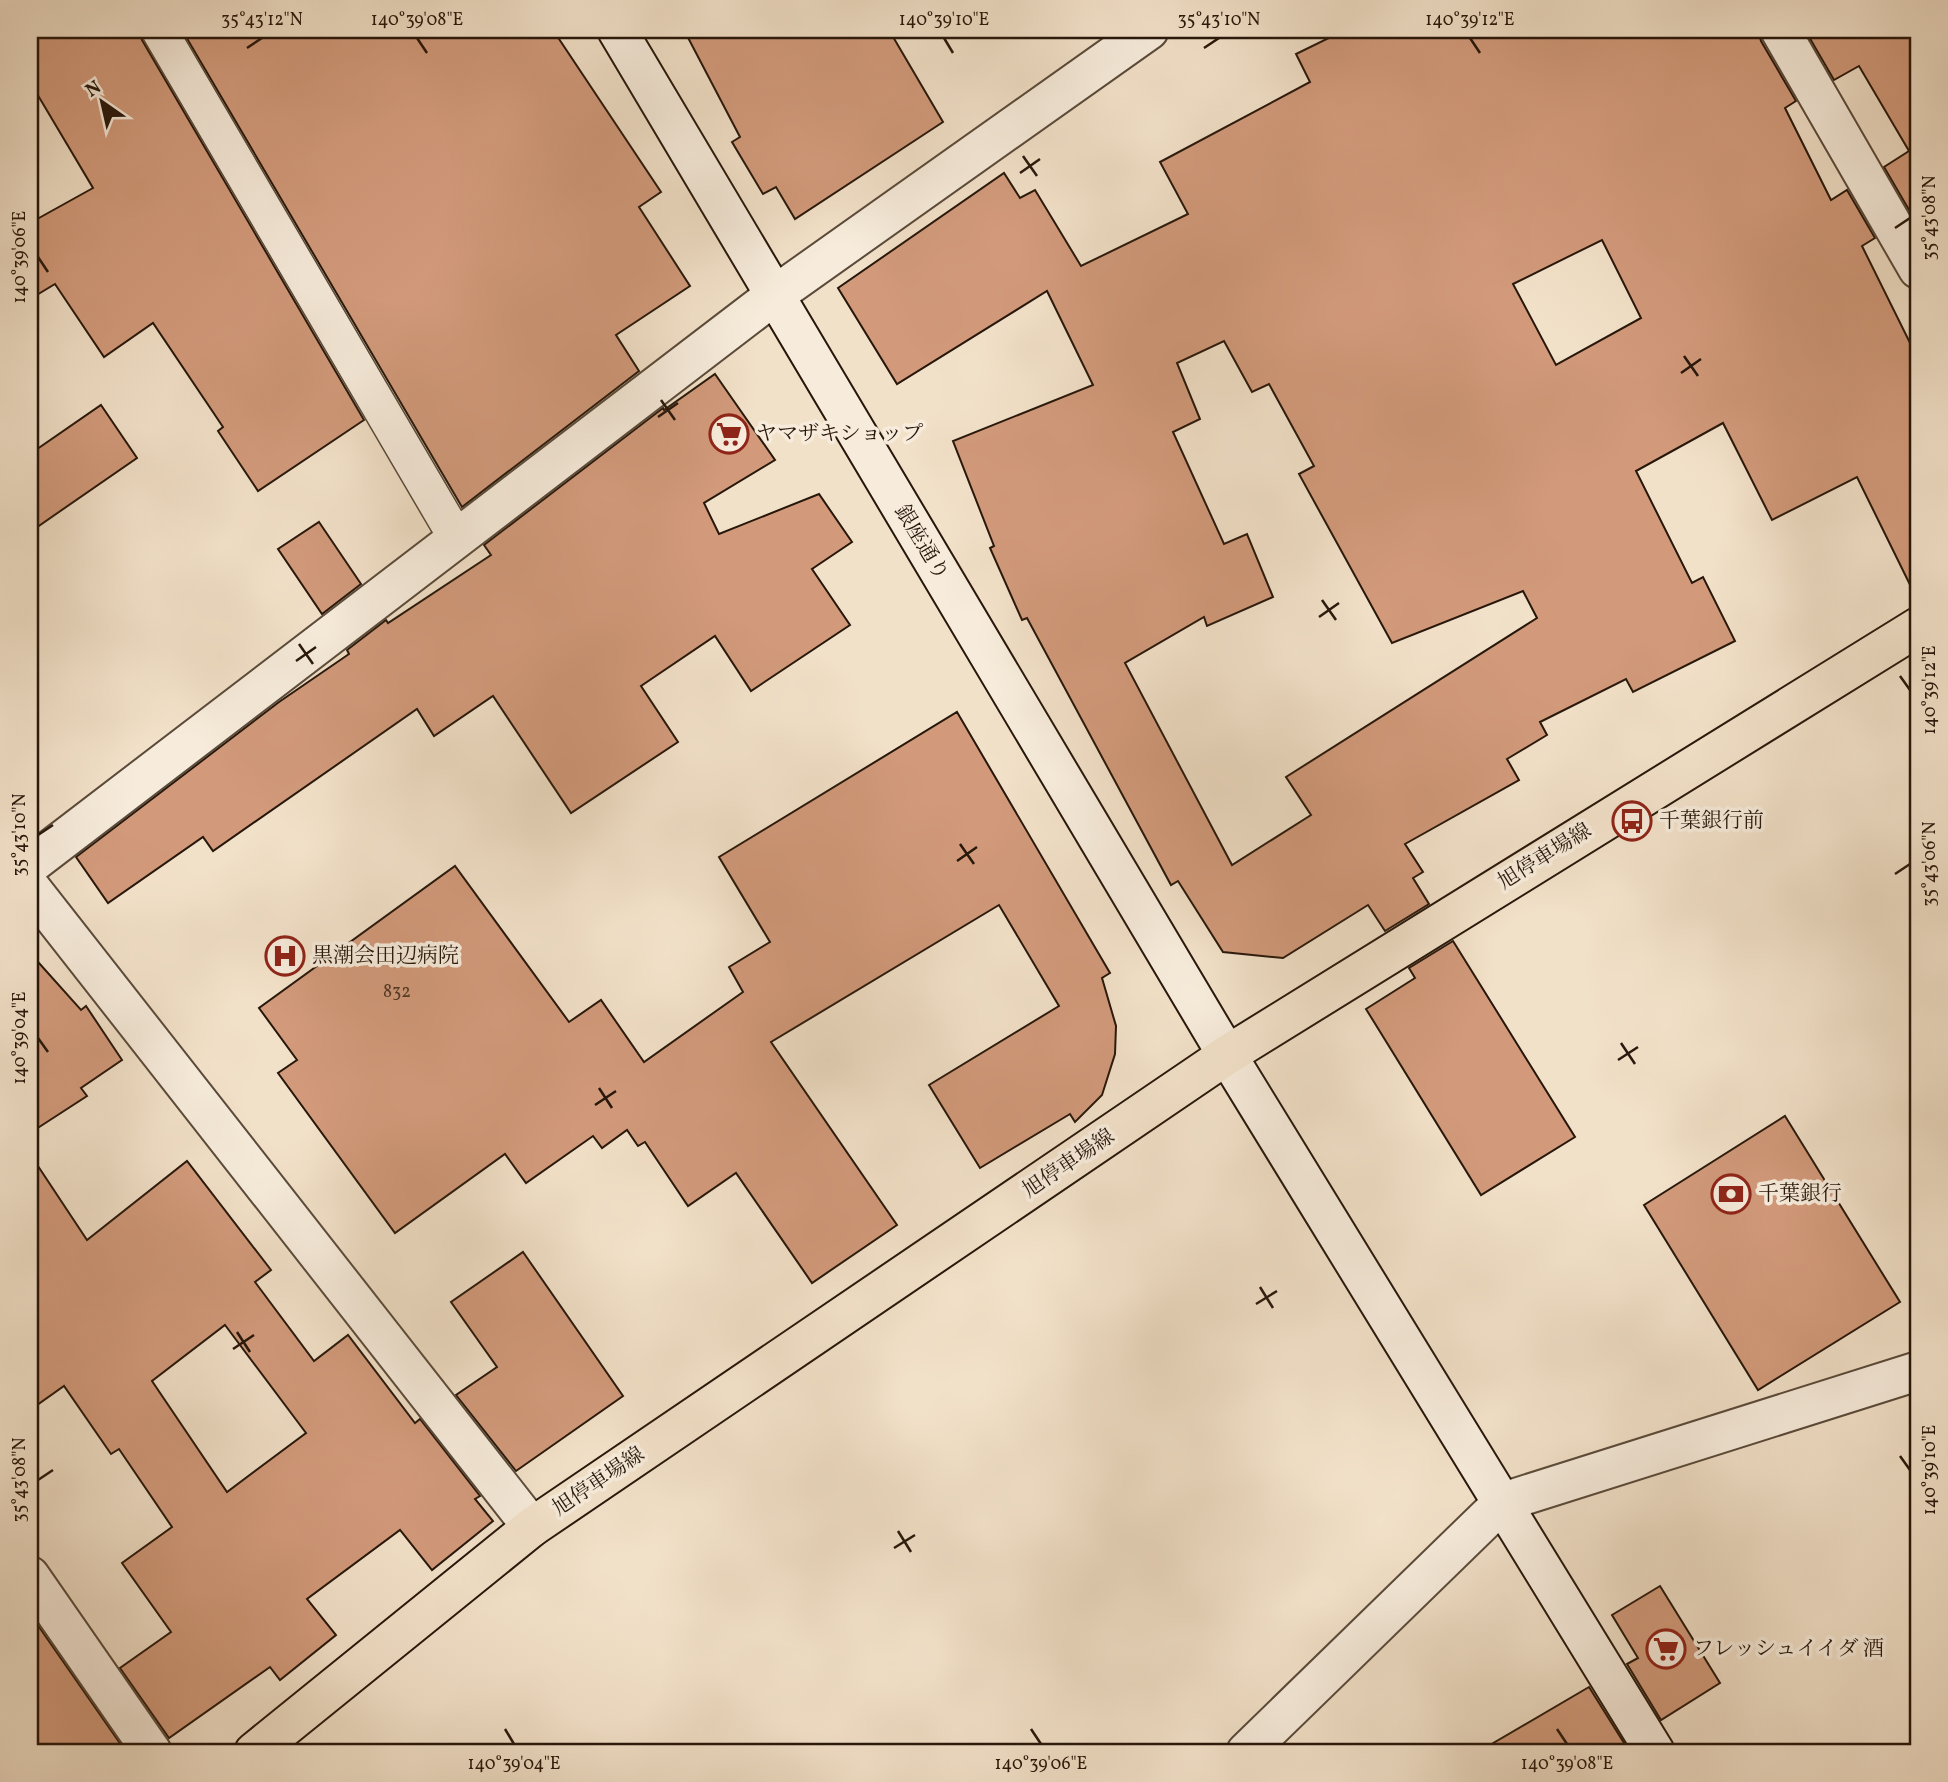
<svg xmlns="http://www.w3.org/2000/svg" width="1948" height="1782" viewBox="0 0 1948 1782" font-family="Vollkorn,'Noto Serif JP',serif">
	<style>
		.building { fill: #d29a7b; stroke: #27170b; stroke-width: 2; fill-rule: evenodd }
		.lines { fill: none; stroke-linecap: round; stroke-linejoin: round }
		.lane-casing { stroke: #5a4a3a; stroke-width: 38 }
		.street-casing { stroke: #5a4a3a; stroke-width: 42 }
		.secondary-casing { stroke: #27170b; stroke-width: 42 }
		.primary-casing { stroke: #27170b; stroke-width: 42 }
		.lane { stroke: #f7ecdc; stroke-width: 35 }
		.street { stroke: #f7ecdc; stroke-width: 38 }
		.secondary { stroke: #f7ecdc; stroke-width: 38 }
		.primary { stroke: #f2e1c9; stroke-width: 38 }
		.ticks { fill: none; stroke: #27170b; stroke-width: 2.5 }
		.labels { text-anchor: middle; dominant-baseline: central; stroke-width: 7; stroke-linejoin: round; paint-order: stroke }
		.number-label { font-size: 18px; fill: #523827 }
		.poi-label { font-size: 21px; fill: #27170b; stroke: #f7ecdc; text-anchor: start }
		.street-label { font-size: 21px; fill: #27170b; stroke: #f7ecdc }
		.neatline { fill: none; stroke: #27170b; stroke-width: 2.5 }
		.ticks-label { font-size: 18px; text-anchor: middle; fill: #27170b }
	</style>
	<rect width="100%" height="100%" fill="#f2e1c9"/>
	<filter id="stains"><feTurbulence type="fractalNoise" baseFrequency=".00286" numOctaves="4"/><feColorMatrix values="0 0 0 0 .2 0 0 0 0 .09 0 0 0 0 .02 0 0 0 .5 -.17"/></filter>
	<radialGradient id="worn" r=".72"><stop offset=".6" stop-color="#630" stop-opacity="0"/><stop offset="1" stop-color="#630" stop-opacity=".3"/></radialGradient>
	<!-- building -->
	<g class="building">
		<path d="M30 30H139L142 40 364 420 258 491 218 431 223 427 153 323 104 357 55 284 30 299V223L93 188 30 82Z"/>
		<path d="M182 30H553L661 192 639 207 690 286 616 335 639 371 462 507Z"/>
		<path d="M684 30H889L943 122 795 219 776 187 763 194 732 142 740 137Z"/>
		<path d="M1345 30H1758L1761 41 1796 101 1785 108 1831 200 1847 190 1875 238 1862 246 1918 359V601L1857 477 1772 520 1723 423 1636 471 1692 583 1703 577 1735 641 1633 692 1626 679 1540 722 1547 735 1507 759 1519 780 1405 844 1423 872 1413 878 1429 904 1385 931 1368 905 1283 958 1223 952 1178 881 1171 885 1027 618 1022 620 990 548 994 546 953 441 1093 385 1047 291 897 384 838 288 1004 173 1020 198 1035 190 1081 266 1188 214 1160 162 1310 82 1296 54ZM1602 240 1641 318 1556 365 1513 284ZM1224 341 1252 392 1269 384 1314 466 1299 474 1392 643 1523 591 1537 618 1286 777 1311 815 1232 865 1125 663 1204 617 1207 626 1273 597 1247 534 1224 544 1173 432 1200 419 1177 363Z"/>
		<path d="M1805 30H1918V211L1912 215 1884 167 1909 151 1859 66 1834 80Z"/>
		<path d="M715 374 775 460 704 503 719 534 819 494 852 542 812 569 850 625 751 691 715 636 641 686 678 742 571 813 493 696 434 736 417 709 213 851 203 837 108 903 76 857 279 702 349 654 347 650 386 620 388 623 491 555 484 545 663 408 664 410Z"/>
		<path d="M101 405 137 458 30 532V454Z"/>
		<path d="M319 522 361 584 322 614 278 549Z"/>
		<path d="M957 712 1110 973 1102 978 1116 1026 1115 1054 1102 1095 1075 1122 1070 1114 980 1168 929 1085 1059 1006 999 905 771 1042 897 1225 812 1283 736 1173 688 1206 645 1142 638 1146 627 1130 602 1148 593 1136 526 1183 505 1154 395 1233 278 1073 297 1060 259 1008 455 866 569 1022 601 1000 644 1062 743 992 729 967 770 942 719 857Z"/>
		<path d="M1453 941 1575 1137 1481 1195 1366 1009 1415 978 1409 968Z"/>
		<path d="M30 953 81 1010 86 1006 122 1060 81 1088 87 1096 30 1133Z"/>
		<path d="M1785 1116 1900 1302 1758 1390 1644 1205Z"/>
		<path d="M30 1154 87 1240 187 1161 271 1270 255 1282 314 1361 348 1335 415 1423 420 1419 480 1496 475 1499 493 1521 432 1570 400 1530 307 1599 336 1635 280 1680 270 1667 169 1738 120 1668 171 1632 122 1563 172 1527 119 1449 111 1454 64 1386 30 1410ZM225 1325 306 1433 227 1492 152 1381Z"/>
		<path d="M523 1252 623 1396 516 1471 456 1395 497 1367 451 1302Z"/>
		<path d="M1660 1586 1720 1683 1661 1720 1627 1664 1638 1658 1612 1615Z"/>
		<path d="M30 1614 126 1752H42L30 1735Z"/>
		<path d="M1589 1687 1624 1743 1610 1752H1478Z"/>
	</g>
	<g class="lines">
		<!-- lane casing -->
		<g class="lane-casing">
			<path id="lane" d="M159 30 457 539"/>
		</g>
		<!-- street casing -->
		<g class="street-casing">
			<g id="street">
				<path d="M1780 30 1918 269"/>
				<path d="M30 865 775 295 1149 30"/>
				<path d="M30 887 532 1527"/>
				<path d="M30 1576 152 1752"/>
				<path d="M1246 1752 1503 1502 1918 1371"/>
			</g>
		</g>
		<!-- secondary casing -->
		<g class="secondary-casing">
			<path id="secondary" d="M617 30 1227 1055 1655 1752"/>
		</g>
		<!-- primary casing -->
		<g class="primary-casing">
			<path id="primary" d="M254 1752 532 1527 1227 1055 1918 627"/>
		</g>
		<!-- lane -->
		<use href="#lane" class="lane"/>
		<!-- street -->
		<use href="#street" class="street"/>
		<!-- secondary -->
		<use href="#secondary" class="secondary"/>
		<!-- primary -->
		<use href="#primary" class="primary"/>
	</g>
	<!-- ticks -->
	<path class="ticks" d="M417 38 427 53M944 38 953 53M1470 38 1480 53M247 48 262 38M1204 48 1219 38M1023 156 1037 176M1020 173 1040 159M1895 228 1910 218M38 257 48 272M1684 356 1698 376M1681 373 1701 359M661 400 675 420M658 417 678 403M1322 600 1336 620M1319 617 1339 603M299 644 313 664M296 661 316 647M1900 676 1910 690M38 835 53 825M960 844 974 864M957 861 977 847M1895 874 1910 864M38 1038 48 1052M1621 1043 1635 1064M1618 1060 1638 1047M599 1088 612 1108M595 1105 616 1091M1260 1287 1273 1308M1256 1304 1277 1291M237 1332 250 1352M233 1349 254 1335M1900 1456 1910 1470M38 1480 53 1470M898 1531 911 1552M894 1548 915 1535M505 1729 514 1744M1031 1729 1041 1744M1557 1729 1567 1744"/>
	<!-- icons -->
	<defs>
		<g id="supermarket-ring" transform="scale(2.0125)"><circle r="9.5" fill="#f7ecdc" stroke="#8f2418" stroke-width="1.5"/><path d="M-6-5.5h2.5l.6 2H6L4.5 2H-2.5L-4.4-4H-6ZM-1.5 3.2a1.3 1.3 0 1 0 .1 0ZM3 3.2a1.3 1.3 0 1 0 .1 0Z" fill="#8f2418"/></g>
		<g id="bus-ring" transform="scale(2.0125)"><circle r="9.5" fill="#f7ecdc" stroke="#8f2418" stroke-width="1.5"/><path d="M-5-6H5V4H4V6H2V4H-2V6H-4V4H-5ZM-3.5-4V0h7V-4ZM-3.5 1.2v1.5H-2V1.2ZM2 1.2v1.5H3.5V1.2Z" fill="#8f2418"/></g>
		<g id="hospital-ring" transform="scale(2.0125)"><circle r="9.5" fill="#f7ecdc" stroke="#8f2418" stroke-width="1.5"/><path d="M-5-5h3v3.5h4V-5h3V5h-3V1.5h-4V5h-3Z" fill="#8f2418"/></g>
		<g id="bank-ring" transform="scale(2.0125)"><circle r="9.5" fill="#f7ecdc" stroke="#8f2418" stroke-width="1.5"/><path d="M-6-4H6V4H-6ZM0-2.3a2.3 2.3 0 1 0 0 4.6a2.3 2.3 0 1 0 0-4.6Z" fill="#8f2418"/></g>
	</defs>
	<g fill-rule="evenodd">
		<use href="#supermarket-ring" x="729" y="434"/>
		<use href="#bus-ring" x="1632" y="821"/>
		<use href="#hospital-ring" x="285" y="956"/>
		<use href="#bank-ring" x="1731" y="1194"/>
		<use href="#supermarket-ring" x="1666" y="1649"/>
	</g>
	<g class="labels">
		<!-- number labels -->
		<g class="number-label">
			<text x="397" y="992">832</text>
		</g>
		<!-- poi labels -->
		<g class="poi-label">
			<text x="756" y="434">ヤマザキショップ</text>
			<text x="1659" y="821">千葉銀行前</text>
			<text x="312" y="956">黒潮会田辺病院</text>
			<text x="1758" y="1194">千葉銀行</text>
			<text x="1693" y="1649">フレッシュイイダ 酒</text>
		</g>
		<!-- street labels -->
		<g class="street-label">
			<text transform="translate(921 543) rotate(59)">銀座通り</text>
			<text transform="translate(1545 857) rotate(-32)">旭停車場線</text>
			<text transform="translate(1069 1164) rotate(-34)">旭停車場線</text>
			<text transform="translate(599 1482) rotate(-34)">旭停車場線</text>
		</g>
	</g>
	<!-- margin -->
	<rect width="1948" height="1782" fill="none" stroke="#f2e1c9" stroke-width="77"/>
	<!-- north arrow -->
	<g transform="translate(102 102) rotate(326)" stroke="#f7ecdc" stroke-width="5" paint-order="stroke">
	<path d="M0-5L12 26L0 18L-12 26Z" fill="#27170b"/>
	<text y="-10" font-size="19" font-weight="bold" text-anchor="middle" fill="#27170b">N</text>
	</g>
	<rect x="38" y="38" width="1872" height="1706" class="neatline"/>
	<g class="ticks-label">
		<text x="262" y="25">35°43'12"N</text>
		<text x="417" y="25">140°39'08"E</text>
		<text x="944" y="25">140°39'10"E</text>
		<text x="1219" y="25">35°43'10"N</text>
		<text x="1470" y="25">140°39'12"E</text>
		<text transform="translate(1929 218) rotate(-90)" y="6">35°43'08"N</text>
		<text transform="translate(19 257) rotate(-90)" y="6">140°39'06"E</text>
		<text transform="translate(1929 690) rotate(-90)" y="6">140°39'12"E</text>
		<text transform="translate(19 835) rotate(-90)" y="6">35°43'10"N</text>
		<text transform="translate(1929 864) rotate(-90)" y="6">35°43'06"N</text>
		<text transform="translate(19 1038) rotate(-90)" y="6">140°39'04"E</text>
		<text transform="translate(1929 1470) rotate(-90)" y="6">140°39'10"E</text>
		<text transform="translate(19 1480) rotate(-90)" y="6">35°43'08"N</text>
		<text x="514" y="1769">140°39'04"E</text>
		<text x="1041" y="1769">140°39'06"E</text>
		<text x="1567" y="1769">140°39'08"E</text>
	</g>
	<rect width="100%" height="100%" filter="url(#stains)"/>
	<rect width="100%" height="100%" fill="url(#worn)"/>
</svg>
